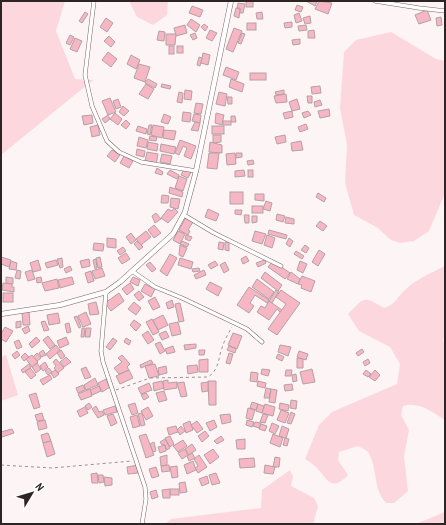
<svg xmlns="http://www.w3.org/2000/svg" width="446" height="525" viewBox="0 0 446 525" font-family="'Archivo Narrow',sans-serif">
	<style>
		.green { fill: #fdd7de }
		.building { fill: #f7b6c3; stroke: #b5a1a5 }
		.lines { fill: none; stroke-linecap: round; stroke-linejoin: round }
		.minor-casing { stroke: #786569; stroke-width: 4.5 }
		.tertiary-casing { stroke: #786569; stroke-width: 5.5 }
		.path { stroke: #9b9394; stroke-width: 1; stroke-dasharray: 3 3; stroke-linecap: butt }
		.minor { stroke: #fff; stroke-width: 3.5 }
		.tertiary { stroke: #fff; stroke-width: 4.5 }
	</style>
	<rect width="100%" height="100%" fill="#fcf4f5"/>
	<!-- green -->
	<g class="green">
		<path d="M1 1H65L56 31 75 79 93 80 1 155Z"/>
		<path d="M129 1H168L167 15 153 25 137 17Z"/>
		<path d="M391 32 436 59 445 61V193L429 231 414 241 400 243 391 240 378 228 354 215 345 183 347 145 340 108 344 52 356 40Z"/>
		<path d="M445 266V337L443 339 445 345V420C432 412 419 401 403 406L401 415 409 430 404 456 408 491 394 503H386C372 488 378 464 367 451 365 449 361 448 358 446L339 452 338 460 348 475C330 494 327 477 315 466 312 463 308 461 305 459L319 425 332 412 397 384 400 364 390 347 359 331 348 314C365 298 362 295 384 308 396 304 396 298 405 290 416 279 431 273 445 266Z"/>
		<path d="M6 355 18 395 1 401V357Z"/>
		<path d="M290 470 293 477 291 486 314 498 318 506 313 524H165L171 519 261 508 262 490Z"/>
		<path d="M445 512V524H416Z"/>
	</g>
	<!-- building -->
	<g class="building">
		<rect x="246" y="1" width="7" height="6"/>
		<path d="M306 1H317L315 6Z"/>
		<path d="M319 1 332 3 328 14 315 9Z"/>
		<path d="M238 3 245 4 243 13H240V8H237Z"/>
		<path d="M297 5 303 7 301 12 295 10Z"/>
		<path d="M192 6 203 10 200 17 189 13Z"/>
		<path d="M236 8 240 9 239 18 234 16Z"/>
		<path d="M427 10 431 20 419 24 415 15Z"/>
		<path d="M85 12 88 14 82 23 79 21Z"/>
		<path d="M262 12 263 19H257L256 13Z"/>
		<path d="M299 13 302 21 296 23 294 15Z"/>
		<path d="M310 16 311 23 305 24 303 18Z"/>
		<path d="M441 17 442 25 437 26 436 18Z"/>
		<path d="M106 18 113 23 107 32 100 27Z"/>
		<path d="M191 19 200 25 196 32 187 25Z"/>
		<path d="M292 22V27L285 28 284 23Z"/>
		<rect x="247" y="23" width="9" height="7"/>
		<path d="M204 24 208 27 205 31 201 27Z"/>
		<path d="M185 25 187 33 176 36 174 28Z"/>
		<path d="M306 25 307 30 299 31 298 26Z"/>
		<path d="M234 28 242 31 233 52 226 49Z"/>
		<path d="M210 30 217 33 212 41 206 38Z"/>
		<path d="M314 30 315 38H308V31Z"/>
		<path d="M159 31 165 32 164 41 157 40Z"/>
		<path d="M195 33 197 38 193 40 190 35Z"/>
		<path d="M242 33 245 34 241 44 238 43Z"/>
		<path d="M166 34H176L175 45H166Z"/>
		<path d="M70 35 74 37 70 45 66 43Z"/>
		<path d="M109 36 115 42 111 47 104 41Z"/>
		<path d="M75 38 82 41 77 52 70 49Z"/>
		<path d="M300 39V44L293 45 292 40Z"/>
		<rect x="169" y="46" width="5" height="8"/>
		<rect x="177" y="46" width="6" height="7"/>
		<path d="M108 52 117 59 111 67 102 60Z"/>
		<path d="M203 53 210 55 208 65 201 63Z"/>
		<path d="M131 55 140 60 136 69 127 64Z"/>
		<path d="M199 57 202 58 200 66 197 65Z"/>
		<path d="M139 64 150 67 145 82 134 78Z"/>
		<path d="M226 67 239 72 236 80 223 75Z"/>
		<rect x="250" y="73" width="16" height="7"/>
		<path d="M148 79 157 84 155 88 145 83Z"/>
		<path d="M231 79 244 84 242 92 229 87Z"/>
		<path d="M146 84 154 89 148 99 139 94Z"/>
		<path d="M162 84 171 86 170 89 161 87Z"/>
		<path d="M320 86 321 93 312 94 311 87Z"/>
		<path d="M185 90 192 91 191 100 184 99Z"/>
		<path d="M284 90V94L276 95 275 92Z"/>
		<path d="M179 92 183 93 182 103 177 102Z"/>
		<path d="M219 92 227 94 225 106 216 104Z"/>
		<path d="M286 94 287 102 276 103 274 96Z"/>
		<path d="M307 96H312V103H308Z"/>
		<path d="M227 97H232V104H228Z"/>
		<path d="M110 98 116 112 108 115 102 101Z"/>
		<path d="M118 99 121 107 116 109 113 101Z"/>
		<path d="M297 99 300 109 292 111 289 102Z"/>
		<path d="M320 100 322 105 315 107 314 102Z"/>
		<path d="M196 103 203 104 201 114 194 113Z"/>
		<path d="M123 106 129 111 124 116 119 112Z"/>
		<path d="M329 109 330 116 320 118 318 111Z"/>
		<path d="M292 111 293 117 285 119 283 113Z"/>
		<path d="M308 111 311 115 304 118 302 113Z"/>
		<path d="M183 112 191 113 190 122 182 121Z"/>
		<path d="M115 113 122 119 118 125 110 119Z"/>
		<path d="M216 113 224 115 222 125 215 123Z"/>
		<path d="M164 114 171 117 168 124 161 122Z"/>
		<path d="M194 114 201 115 200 123 192 121Z"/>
		<path d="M92 115 93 123 84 125 82 116Z"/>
		<path d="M108 115 110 119 105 123 102 119Z"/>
		<path d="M231 116H235L236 122H231Z"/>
		<path d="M126 120 130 124 126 129 121 125Z"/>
		<rect x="223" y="121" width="8" height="4"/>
		<path d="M195 122 200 123 198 131 191 130Z"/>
		<path d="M306 124 308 129 300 132 298 127Z"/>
		<path d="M98 125 100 135 92 137 90 127Z"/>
		<path d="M149 125H152L150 135 147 134Z"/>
		<path d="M153 125 164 127 162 138 151 135Z"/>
		<path d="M138 126 147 129 146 134 136 131Z"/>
		<rect x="212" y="126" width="12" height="8"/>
		<path d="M164 130 176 131 174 140 163 138Z"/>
		<path d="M213 135H221V142L213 143Z"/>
		<path d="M285 135 286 142 277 144 275 137Z"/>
		<path d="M150 136 157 137 156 141 149 140Z"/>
		<path d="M139 137 148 140 146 148 137 146Z"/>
		<path d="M180 140 196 146 191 159 184 156 187 148 183 146 179 155 175 153Z"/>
		<path d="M301 141 303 150 292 151 291 143Z"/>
		<path d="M148 142 158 144 157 151 147 149Z"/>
		<path d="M210 142 222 145V153L209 152Z"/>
		<path d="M161 144 176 147 174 154 160 151Z"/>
		<path d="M137 149 145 151 144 157 136 155Z"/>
		<path d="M112 150 120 155 115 162 107 156Z"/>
		<path d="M147 152 158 154 156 165 153 164V162L145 161Z"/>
		<path d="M209 153H219L217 169 207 168Z"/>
		<path d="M235 153 236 164 227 165 226 154Z"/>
		<path d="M236 153H242V157L236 158Z"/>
		<path d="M162 154 172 156 170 164 160 162Z"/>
		<path d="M124 156 133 161 129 168 120 163Z"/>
		<path d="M253 160 254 164 248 165 247 161Z"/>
		<path d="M157 168 163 172 162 175 155 173Z"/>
		<path d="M184 169 191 172 188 178 181 175Z"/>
		<path d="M170 170 179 175 177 179 167 174Z"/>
		<path d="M244 170 245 176 235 177V171Z"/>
		<rect x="248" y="170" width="5" height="7"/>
		<path d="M179 176 187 179 183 191 175 188Z"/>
		<path d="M170 187 183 192 182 197 169 193Z"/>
		<rect x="230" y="192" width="13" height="12"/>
		<path d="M318 193 326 198 324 202 316 197Z"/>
		<path d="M255 194H264V201L255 200Z"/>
		<path d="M162 195 169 196 168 203H161Z"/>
		<path d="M171 198 180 199 178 209 170 207Z"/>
		<path d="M266 201 272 203 270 211 263 209Z"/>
		<rect x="252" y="206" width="11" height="7"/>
		<path d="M174 208 178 212 168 223 161 218 168 209 172 211Z"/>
		<path d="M208 209 219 214 216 221 205 217Z"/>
		<path d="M235 210H242L241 215 235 214Z"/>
		<path d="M156 213 161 219 155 223 152 216Z"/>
		<path d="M277 214 285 216 283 222 276 220Z"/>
		<path d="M244 215H249V223H245Z"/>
		<path d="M252 216H257V222L252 223Z"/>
		<path d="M186 217 193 222 188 230 190 231 188 235 179 230Z"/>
		<path d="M286 217 294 219V224L285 223Z"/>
		<path d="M320 221 327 226 323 231 316 226Z"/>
		<path d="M154 225 161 233 154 238 148 230Z"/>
		<path d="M269 230 287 235 286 239 268 234Z"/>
		<path d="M146 231 151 237 141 245 136 239Z"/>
		<path d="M178 231 185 234 180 244 173 240Z"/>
		<path d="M255 231 266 234 262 244 252 241Z"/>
		<path d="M131 233 136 240 131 244 126 237Z"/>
		<path d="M186 235 192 237 190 241 185 239Z"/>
		<path d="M267 235 275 238 272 248 264 245Z"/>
		<path d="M107 238 116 239V248L107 247Z"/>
		<path d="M289 238 293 241 290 247 286 244Z"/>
		<path d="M137 241 143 247 139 250 134 244Z"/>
		<path d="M182 241 189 244 187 247 180 244Z"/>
		<path d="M219 242 224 243 223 250 218 249Z"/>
		<path d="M225 242H229V251L225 250Z"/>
		<path d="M94 243 104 244 103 251 93 250Z"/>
		<path d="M180 245 187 248 183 257 179 255Z"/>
		<path d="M305 245 309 248 306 253 301 250Z"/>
		<path d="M123 247 126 251 120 255 117 251Z"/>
		<path d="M319 250 325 254 318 266 312 262Z"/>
		<path d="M296 251 304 256 302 259 294 254Z"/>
		<path d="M126 253 130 259 122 264 118 258Z"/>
		<path d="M170 254 177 258 167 276 160 271Z"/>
		<path d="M246 256 249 261 243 264 241 259Z"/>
		<path d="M1 257 11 260 9 267 1 264Z"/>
		<path d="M100 257 102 267 98 268 96 258Z"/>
		<path d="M62 258 63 267 60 268 57 259Z"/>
		<path d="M180 258 193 262 191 269 178 265Z"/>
		<path d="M89 259 90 266 82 268 80 261Z"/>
		<path d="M96 259 97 268 95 269 93 260Z"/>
		<path d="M38 260 41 270 33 272 30 263Z"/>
		<path d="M56 260 58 265 47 268 45 263Z"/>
		<path d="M265 260 266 263 258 267 256 263Z"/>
		<path d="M11 261 17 263 16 270 9 269Z"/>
		<path d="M215 261 218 265 211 269 208 265Z"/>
		<path d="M273 261 290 273 285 279 268 267Z"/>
		<path d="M300 261 307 264 303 273 297 270Z"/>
		<path d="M150 262 156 269 152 272 146 265Z"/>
		<path d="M225 262 229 270 224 273 220 265Z"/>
		<path d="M70 266 72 270 66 273 64 269Z"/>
		<path d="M102 268 105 276 95 279 92 271Z"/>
		<path d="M199 268 200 271 193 272 192 269Z"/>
		<path d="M17 270 21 271 20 279 15 278Z"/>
		<path d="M32 270 35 279 28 281 25 272Z"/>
		<path d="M204 270 206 275 196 279 194 275Z"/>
		<path d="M91 271 94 281 88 283 85 273Z"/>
		<path d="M265 272 282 285 278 291 261 278Z"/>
		<path d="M291 272 300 279 298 284 287 279Z"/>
		<path d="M302 276 315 281 311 292 301 288 302 285 298 284Z"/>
		<path d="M6 277 13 278V284L6 283Z"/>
		<path d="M41 277 42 282 37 283 36 278Z"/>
		<path d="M72 277 74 284 60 288 58 280Z"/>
		<path d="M133 277 140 280 138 286 130 282Z"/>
		<path d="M57 279 59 288 45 291 42 283Z"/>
		<path d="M257 279 274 292 269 299 252 287Z"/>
		<path d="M210 282 222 288 218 296 206 289Z"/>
		<path d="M3 283 12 284V287H14V292L2 290Z"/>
		<path d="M130 283 134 289 127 295 122 289Z"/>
		<path d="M145 284 155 289 151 297 141 291Z"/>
		<path d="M249 287 269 300 267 303 255 295 250 303 254 306 249 313 237 305Z"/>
		<path d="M276 290 279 291 272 303 269 301Z"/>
		<path d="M281 290 300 303 277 335 268 329 286 304 276 297Z"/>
		<path d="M139 291 144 297 139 301 134 295Z"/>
		<rect x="3" y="293" width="10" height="9"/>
		<path d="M119 293 124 301 111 311 105 303Z"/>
		<path d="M155 297 160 307 153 310 148 301Z"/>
		<path d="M172 300 174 307 168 309 166 303Z"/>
		<path d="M269 301 282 310 280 312 277 309 269 320 257 312 261 306 265 308Z"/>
		<path d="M96 302 99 314 90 315 88 304Z"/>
		<path d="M134 302 141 308 136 315 128 309Z"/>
		<path d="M180 303 184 321 179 322 175 304Z"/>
		<path d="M29 311 30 325H23L22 312Z"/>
		<path d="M86 312 91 324 83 327 78 316Z"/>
		<path d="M58 313 60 323 49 325 47 315Z"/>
		<path d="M163 315 168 325 158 330 153 320Z"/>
		<path d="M77 316 81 327 79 328 74 317Z"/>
		<path d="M152 319 159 332 153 335 146 322Z"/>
		<path d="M134 320 141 325 136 331 130 325Z"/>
		<path d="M21 321V327L16 328V322Z"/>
		<path d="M45 321 49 330 44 331 41 322Z"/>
		<path d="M178 322 181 334 172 336 169 324Z"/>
		<path d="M69 323 71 332 67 333 65 324Z"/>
		<path d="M28 326 30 331 25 334 22 329Z"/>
		<path d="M5 327 13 331 6 342 1 339V334Z"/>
		<path d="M82 328H85L84 337H81Z"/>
		<path d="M86 328H91L90 337H85Z"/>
		<path d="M148 331 154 340 148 344 142 335Z"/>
		<path d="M166 331 169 337 162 340 159 334Z"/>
		<path d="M233 333 242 336 237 349 228 345Z"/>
		<path d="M48 336 55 345 50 349 43 340Z"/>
		<path d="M36 337 40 341 32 348 29 344Z"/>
		<path d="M66 337 69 344 60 348 57 341Z"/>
		<path d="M113 338 117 341 110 350 106 347Z"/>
		<path d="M126 338 131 341 129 345 124 342Z"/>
		<path d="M19 340 22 347 17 349 14 342Z"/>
		<path d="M160 342 165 351 160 354 155 344Z"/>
		<path d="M196 344V348L185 350 184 345Z"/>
		<path d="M56 345 60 350 50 359 46 354Z"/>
		<path d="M280 345 291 347 288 356 278 352Z"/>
		<path d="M173 346 175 352 167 354 165 349Z"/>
		<path d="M229 346 236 349 235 353 227 350Z"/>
		<path d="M362 349 364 352 358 356 356 353Z"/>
		<path d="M43 350 46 355 41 357 39 353Z"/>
		<path d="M61 350 65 356 61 359 57 353Z"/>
		<path d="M199 350H205L204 355H199Z"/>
		<path d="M17 351 20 355 15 359 12 355Z"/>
		<path d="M299 351 308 354 306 360 297 357Z"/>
		<path d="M25 353 29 357 24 361 21 357Z"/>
		<path d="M37 353 41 358 37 361 33 357Z"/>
		<path d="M229 353 233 354 230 364 226 363Z"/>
		<path d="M278 354 284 357 282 361 276 358Z"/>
		<path d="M32 355 38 362 32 367 26 359Z"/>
		<path d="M122 355 130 364 127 367 129 370 119 374 114 368 122 362 118 358Z"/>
		<path d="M66 357 71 362 64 367 60 362Z"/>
		<path d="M297 358 303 359V368H297Z"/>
		<path d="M56 359 64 368 58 373 54 368 56 366 53 362Z"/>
		<path d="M208 359V372H199V360Z"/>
		<path d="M368 359 370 363 365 366 363 362Z"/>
		<path d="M151 360 153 363 141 368 140 365Z"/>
		<path d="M45 362 48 367 43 371 40 366Z"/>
		<path d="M37 363 41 369 36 373 32 367Z"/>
		<path d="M29 364 31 367 23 373 21 370Z"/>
		<path d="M155 364 159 376 149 378 145 366Z"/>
		<path d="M197 365 198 372 188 374 187 366Z"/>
		<path d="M166 366 167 373 159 375 158 368Z"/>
		<path d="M86 367 91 377 85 379 81 369Z"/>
		<path d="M30 368 36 375 31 379 25 372Z"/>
		<path d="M49 368 52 372 48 375 45 371Z"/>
		<path d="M262 369 270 370 268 376 261 374Z"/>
		<path d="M312 369 315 382 303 384 300 372Z"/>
		<path d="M55 370 59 374 54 378 51 373Z"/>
		<path d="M129 370 133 378 120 384 116 376Z"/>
		<path d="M286 370H292L291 376H285Z"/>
		<path d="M366 370 371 374 368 377 363 374Z"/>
		<path d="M375 370 380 375 375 381 369 377Z"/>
		<path d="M251 372 258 373 257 382 250 381Z"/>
		<path d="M296 374 297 381 293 382 292 375Z"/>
		<path d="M50 375 52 379 43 385 40 380Z"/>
		<path d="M95 378 98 385 86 390 84 385Z"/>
		<path d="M106 379 110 387 102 392 98 383Z"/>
		<path d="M168 380V383L177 382V388L164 390 163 381Z"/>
		<path d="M162 381 164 388 154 391 153 383Z"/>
		<path d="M208 381H216V405H209Z"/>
		<path d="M258 381 266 383 265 388 257 386Z"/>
		<path d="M184 382 187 396 181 397 177 383Z"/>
		<path d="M208 382V391L202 392 201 383Z"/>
		<path d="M149 383 152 390 141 394 138 388Z"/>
		<path d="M292 384 293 390 285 391 284 385Z"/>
		<path d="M83 385 85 390 78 393 76 388Z"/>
		<path d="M99 386 101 391 92 395 90 390Z"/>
		<path d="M266 388 271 389 269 398H264Z"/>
		<path d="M90 389 92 396 81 400 78 394Z"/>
		<path d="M271 389 277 390 275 403 269 402Z"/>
		<path d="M164 391 167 400 159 402 156 393Z"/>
		<path d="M36 393 40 407 34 409 29 395Z"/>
		<path d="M146 393 149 397 144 400 141 395Z"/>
		<path d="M291 400 297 401 296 409 290 408Z"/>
		<path d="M252 402 258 404 256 410 250 408Z"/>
		<path d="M89 403 92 407 88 410 85 406Z"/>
		<path d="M135 403 138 413 132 415 128 405Z"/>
		<path d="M280 403 289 405 288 411 279 409Z"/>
		<path d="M258 404 264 406 262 413 256 411Z"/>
		<path d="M265 404 275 407 273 416 262 413Z"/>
		<path d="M96 406 99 412 102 411 104 415 98 418 92 409Z"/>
		<path d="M115 406 117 412 105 415 103 410Z"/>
		<path d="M85 407 88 413 80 417 77 411Z"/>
		<path d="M148 407 153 416 146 420 141 411Z"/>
		<path d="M248 408 255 410 252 420 246 418Z"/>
		<path d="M281 410 289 413 285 423 277 420Z"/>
		<path d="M291 412 295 414 291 424 287 423Z"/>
		<path d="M42 413 44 420 37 421 35 415Z"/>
		<path d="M142 413 145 425 141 426 138 414Z"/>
		<path d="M113 414 117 423 111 426 107 416Z"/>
		<path d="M230 414 231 422 222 424 220 415Z"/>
		<path d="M263 414 268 415 265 423 260 422Z"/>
		<path d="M137 415 140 426 133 428 130 417Z"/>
		<path d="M45 420 47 428 39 430 37 422Z"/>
		<path d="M214 420 217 427 210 431 206 423Z"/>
		<path d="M247 420 254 422 252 427 246 425Z"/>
		<path d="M190 421 193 430 186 433 183 424Z"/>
		<path d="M197 421 203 429 197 433 191 425Z"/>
		<path d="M255 422 261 423 259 428 253 426Z"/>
		<path d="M272 423 279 426 275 434 269 431Z"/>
		<path d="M261 424 267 426 265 431 259 429Z"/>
		<path d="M176 426 178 432 169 435 167 428Z"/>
		<path d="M181 426 185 431 180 435 177 430Z"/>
		<path d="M282 426 289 429 286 438 279 436Z"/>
		<path d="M12 429 14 433 2 437 1 432Z"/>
		<path d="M205 431 209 436 202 442 198 436Z"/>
		<path d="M48 433 51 441 43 443 41 435Z"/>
		<path d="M146 434 154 455 146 458 139 436Z"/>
		<path d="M273 434 283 438 280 447 270 443Z"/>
		<path d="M170 436 174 444 170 447 165 438Z"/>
		<path d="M221 436 224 440 217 444 214 441Z"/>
		<path d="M285 438 289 439 287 446 283 445Z"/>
		<path d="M165 439 170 448 167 450 164 444 162 445 160 442Z"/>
		<path d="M245 439V449H237L236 440Z"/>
		<path d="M183 440 187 446 178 452 173 446Z"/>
		<path d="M51 441 55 454 47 457 43 443Z"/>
		<path d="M154 442 156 451 153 452 150 444Z"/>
		<path d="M192 444 196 450 189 455 185 449Z"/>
		<path d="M165 445 166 451 160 453 158 447Z"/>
		<path d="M185 449 188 455 182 459 178 453Z"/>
		<path d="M213 449 219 457 210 464 204 455Z"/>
		<path d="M192 453 195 458 189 461 187 456Z"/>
		<path d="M167 455V465L161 466 160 457Z"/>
		<path d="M199 455 207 467 198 473 195 468 198 466 194 459Z"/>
		<path d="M275 457 280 458 279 467H273Z"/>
		<path d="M254 458 255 467 240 468 239 459Z"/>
		<path d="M193 461 196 470 187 474 184 465Z"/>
		<path d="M138 465V473L128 474 127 467Z"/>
		<path d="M169 465 170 471 162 472 161 466Z"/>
		<path d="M265 465 275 467 273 474 264 473Z"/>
		<path d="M177 466 178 477 172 478 170 467Z"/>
		<path d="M156 467 159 476 152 478 149 469Z"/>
		<path d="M97 473 98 483H92L91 474Z"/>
		<path d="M216 473 220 483 212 485 209 475Z"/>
		<path d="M98 475H103L104 482 99 483Z"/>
		<path d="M207 476 209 483 202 486 199 479Z"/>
		<path d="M104 477 112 478V485L105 486Z"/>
		<path d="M185 482 187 492 180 493 179 483Z"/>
		<rect x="170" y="489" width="9" height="6"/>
		<path d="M170 489V498H163L162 490Z"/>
		<path d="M156 490 158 497 152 499 150 492Z"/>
	</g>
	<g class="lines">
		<!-- minor casing -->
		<g class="minor-casing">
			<g id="minor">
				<path d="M94 1 85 75 92 106 107 141 119 152 141 162 196 171"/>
				<path d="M375 1 419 8 445 11"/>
				<path d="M184 215 214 233 281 266"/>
				<path d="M132 271 155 287 182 298 247 329 262 342"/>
				<path d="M106 292 101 351 103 362 145 487 146 499 142 524"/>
			</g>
		</g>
		<!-- tertiary casing -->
		<g class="tertiary-casing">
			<path id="tertiary" d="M1 314 60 305 106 292 120 282 173 234 185 212 196 171 231 1"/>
		</g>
		<!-- path -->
		<g class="path">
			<path d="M116 390 150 378 208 377C219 370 218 359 222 348 224 341 228 334 232 327"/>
			<path d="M1 465 52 468 132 461"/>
		</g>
		<!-- minor -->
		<use href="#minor" class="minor"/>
		<!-- tertiary -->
		<use href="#tertiary" class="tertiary"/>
	</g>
	<!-- border -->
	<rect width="446" height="525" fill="none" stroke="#2c2425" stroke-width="4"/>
	<!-- north arrow -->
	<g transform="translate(32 493) rotate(52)" stroke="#ffffff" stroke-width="3" paint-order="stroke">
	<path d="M0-3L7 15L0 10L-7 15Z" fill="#2c2425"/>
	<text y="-6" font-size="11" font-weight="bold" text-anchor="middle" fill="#2c2425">N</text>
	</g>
</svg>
